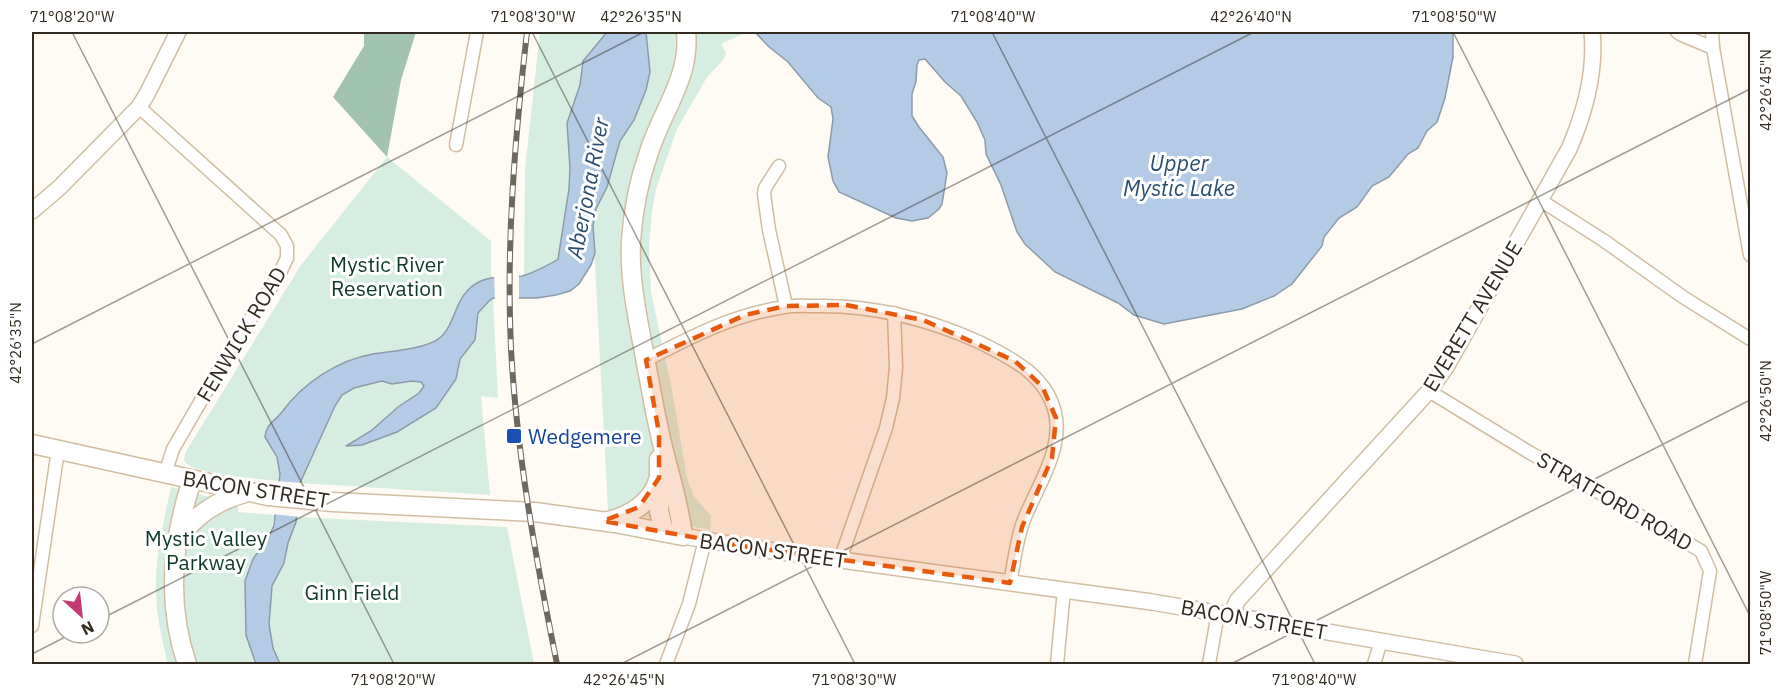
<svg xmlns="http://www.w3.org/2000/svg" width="1782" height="696" viewBox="0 0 1782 696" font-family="'IBM Plex Sans',sans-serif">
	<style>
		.green { fill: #d6eee1 }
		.forest { fill: #a1c3b0 }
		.water { fill: #b3cbe5; stroke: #8c9baa; stroke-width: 1.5 }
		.pier { fill: #fefaf4 }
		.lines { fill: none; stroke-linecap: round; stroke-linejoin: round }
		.minor-casing { stroke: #d1bea1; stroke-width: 15 }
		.tertiary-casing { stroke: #d1bea1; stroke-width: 18 }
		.secondary-casing { stroke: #d1bea1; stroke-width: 21 }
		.minor { stroke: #fff; stroke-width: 12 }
		.tertiary { stroke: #fff; stroke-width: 15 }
		.secondary { stroke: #fff; stroke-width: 18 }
		.rail-casing { stroke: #6e685e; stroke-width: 6 }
		.rail { stroke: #fff; stroke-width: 4; stroke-dasharray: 11; stroke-linecap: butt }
		.marked { fill: #e8590c; fill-opacity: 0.2; stroke: #e8590c; stroke-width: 4.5; stroke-dasharray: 12 8; stroke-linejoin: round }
		.ticks { fill: none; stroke: #322a1f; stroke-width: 1.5; stroke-opacity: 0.45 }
		.transit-dot { fill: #1a4fb4; stroke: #fff; stroke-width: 2 }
		.labels { text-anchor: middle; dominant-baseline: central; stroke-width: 6; stroke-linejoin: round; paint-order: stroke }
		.park-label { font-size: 21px; fill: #0e3a27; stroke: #fff }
		.street-label { font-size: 21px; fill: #322a1f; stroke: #fff }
		.transit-label { font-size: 21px; fill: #164399; stroke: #fff; text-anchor: start }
		.water-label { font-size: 22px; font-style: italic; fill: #294e72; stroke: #fff }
		.neatline { fill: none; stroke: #322a1f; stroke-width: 2 }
		.ticks-label { font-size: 15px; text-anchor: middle; fill: #322a1f }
	</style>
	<rect width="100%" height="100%" fill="#fefaf4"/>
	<!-- green -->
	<g class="green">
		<path d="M540 32H607L588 53 581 68 580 85 567 123 570 168 569 189 559 259 524 276 525 169Z"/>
		<path d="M646 32H747L721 44 726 53 723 60 707 77 677 129 656 189 652 212 649 247 651 292 672 390 687 479 694 496 711 516 710 530 608 510 593 226 596 209 607 187 620 141 634 120 646 90 650 72Z"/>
		<path d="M387 157 491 241V278L468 289 457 306 446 331 442 337 409 350 363 356 317 377 293 398 266 431C268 454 282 454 279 481 261 479 192 474 184 461L185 453 301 265Z"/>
		<path d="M493 298 498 398 481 396 490 495 300 483 335 406 342 395 351 389 372 383 382 381 401 383 418 380 424 385 419 393 398 407 371 431 352 441 362 445 397 432 436 408 456 379 460 359 476 336 478 313 485 304Z"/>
		<path d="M171 487 238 504V512L275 515 269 537 253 559 245 581 246 635 256 664H168C162 640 156 615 156 590 155 555 164 521 171 487Z"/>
		<path d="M297 517 507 527 534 664H280L273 648 270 630V593L274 580 286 558 288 543Z"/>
	</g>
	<!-- forest -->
	<path class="forest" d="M364 32H416L401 80 387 157 333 97 364 46Z"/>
	<!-- water -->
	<g class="water">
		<path d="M607 32H646L650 72 646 90 634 120 620 141 607 187 596 209 593 226 595 253 591 265 579 284 570 291 556 295 537 298H493L489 301 478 313 475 340 460 359 456 379 436 408 397 432 362 445 346 446 371 431 398 407 419 393 424 386 421 382 412 381 392 384 382 381 354 388 342 395 335 406 300 483 296 522 288 543 284 563 272 586 269 624 273 648 280 664H256L246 635 245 581 253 559 269 537 274 525 280 474 277 457 265 437C266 424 275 421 282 412 303 383 338 360 373 354 394 351 416 350 435 341 458 329 451 294 481 281 494 275 508 278 522 276 528 275 553 263 558 259L569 189 570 168 567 123 580 85 583 61Z"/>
		<path d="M755 32H1453V57L1445 98 1437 122 1427 131 1418 148 1408 154 1389 177 1372 186 1357 207 1339 218 1324 237 1322 246 1292 284 1274 296 1242 309 1164 324 1134 315 1118 303 1055 272 1025 244 1017 232 1001 185 986 154 985 140 977 122 961 96 945 82 925 59 919 60 917 65 916 81 912 94V116L919 127 943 157 947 173 942 204 939 209 928 218 912 221 896 218 839 192 833 181 828 157 833 119 831 107 818 98 788 62 768 46Z"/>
	</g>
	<!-- pier -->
	<g class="pier">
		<path d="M494 274H519V300L495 301Z"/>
		<path d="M276 481 303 483 300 517 272 514Z"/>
	</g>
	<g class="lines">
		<!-- minor casing -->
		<g class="minor-casing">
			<g id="minor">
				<path d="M1677 32 1682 35 1713 48 1750 255"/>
				<path d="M1712 32 1713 48"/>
				<path d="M139 107 281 235 287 246V258L279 275 231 349 173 449 165 474"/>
				<path d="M456 145 477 32"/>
				<path d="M779 166 765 188 764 194 769 230 786 306"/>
				<path d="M1540 200 1603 240 1683 297 1750 339"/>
				<path d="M646 360C691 337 734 314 785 307 795 305 806 306 816 306 874 305 926 318 979 342 1012 358 1050 377 1056 418 1061 456 1034 491 1022 525 1016 543 1014 564 1010 583"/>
				<path d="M1429 391 1527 451 1701 551 1710 571 1695 664"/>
				<path d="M840 560 886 428 893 398 896 367 894 313"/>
				<path d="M32 626 58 450"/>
				<path d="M666 664 689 604 705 540"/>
				<path d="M1057 664 1064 590"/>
				<path d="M1209 664 1218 613"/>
				<path d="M1374 664 1381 641"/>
			</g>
		</g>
		<!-- tertiary casing -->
		<g class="tertiary-casing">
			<g id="tertiary">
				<path d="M32 211 59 188 139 107 147 94 178 32"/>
				<path d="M683 536 759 549 1152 602 1515 664"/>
				<path d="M1231 616 1237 601 1429 391 1446 367 1569 149C1585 112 1596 72 1592 32"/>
			</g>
		</g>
		<!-- secondary casing -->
		<g class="secondary-casing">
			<g id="secondary">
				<path d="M32 444 268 496 333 502 535 512 615 523 683 536C679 501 667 468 660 434 654 409 650 383 645 358 638 319 629 280 631 241 633 210 639 180 649 152 662 111 691 76 686 32"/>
				<path d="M659 459V511L664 532"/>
				<path d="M608 521C630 516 652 502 658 480"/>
				<path d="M178 540C195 515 216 501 245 493"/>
				<path d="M187 664C166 603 172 541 192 480"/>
			</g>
		</g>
		<!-- minor -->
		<use href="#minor" class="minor"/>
		<!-- tertiary -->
		<use href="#tertiary" class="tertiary"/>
		<!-- secondary -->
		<use href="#secondary" class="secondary"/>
		<!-- rail casing -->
		<g class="rail-casing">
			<path id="rail" d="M527 32C515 137 506 243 511 349 517 456 536 560 557 664"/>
		</g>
		<!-- rail -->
		<use href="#rail" class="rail"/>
	</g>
	<!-- marked area -->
	<path class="marked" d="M846 305 923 320 1015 361 1042 386 1056 418 1052 458 1022 527 1010 583 742 546 603 521 639 507 659 478V433L646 360 745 315 786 306Z"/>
	<!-- ticks -->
	<path class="ticks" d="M72 32 394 664M532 32 855 664M992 32 1315 664M1453 32 1750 616M32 33 34 32M32 344 644 32M99 620 1254 32M32 654 73 633M621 664 1750 89M1231 664 1750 400"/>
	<!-- markers -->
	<rect class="transit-dot" x="506" y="428" width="16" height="16" rx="3"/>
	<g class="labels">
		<!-- park labels -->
		<g class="park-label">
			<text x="387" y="264">Mystic River<tspan x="387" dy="24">Reservation</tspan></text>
			<text x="206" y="538">Mystic Valley<tspan x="206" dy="24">Parkway</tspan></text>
			<text x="352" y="592">Ginn Field</text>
		</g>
		<!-- street labels -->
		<g class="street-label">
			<text transform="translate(1472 316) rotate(-59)">EVERETT AVENUE</text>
			<text transform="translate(241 334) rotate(-59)">FENWICK ROAD</text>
			<text transform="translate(256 489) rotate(9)">BACON STREET</text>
			<text transform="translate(1615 501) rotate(30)">STRATFORD ROAD</text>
			<text transform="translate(773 550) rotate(8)">BACON STREET</text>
			<text transform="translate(1254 619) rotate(10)">BACON STREET</text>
		</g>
		<!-- transit labels -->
		<g class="transit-label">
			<text x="528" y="436">Wedgemere</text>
		</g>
		<!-- water labels -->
		<g class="water-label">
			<text x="1179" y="162">Upper<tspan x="1179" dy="25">Mystic Lake</tspan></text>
			<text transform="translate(587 188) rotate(-79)">Aberjona River</text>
		</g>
	</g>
	<!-- border -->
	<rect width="1782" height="696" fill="none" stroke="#ffffff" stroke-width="66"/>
	<!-- north arrow -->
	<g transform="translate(81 615) rotate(153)"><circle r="28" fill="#ffffff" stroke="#adaaa5" stroke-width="1.5"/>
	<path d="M0-4.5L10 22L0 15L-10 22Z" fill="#c23974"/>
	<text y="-9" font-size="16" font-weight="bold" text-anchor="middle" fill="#322a1f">N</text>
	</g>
	<rect x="33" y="33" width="1716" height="630" class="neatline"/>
	<g class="ticks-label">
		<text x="72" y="22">71°08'20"W</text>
		<text x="533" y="22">71°08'30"W</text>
		<text x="641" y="22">42°26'35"N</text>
		<text x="993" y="22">71°08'40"W</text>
		<text x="1251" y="22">42°26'40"N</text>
		<text x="1454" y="22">71°08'50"W</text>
		<text transform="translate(1766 90) rotate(-90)" y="5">42°26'45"N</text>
		<text transform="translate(16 343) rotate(-90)" y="5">42°26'35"N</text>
		<text transform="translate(1766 401) rotate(-90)" y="5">42°26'50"N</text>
		<text transform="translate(1766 613) rotate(-90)" y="5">71°08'50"W</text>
		<text x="393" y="685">71°08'20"W</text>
		<text x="624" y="685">42°26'45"N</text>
		<text x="854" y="685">71°08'30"W</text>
		<text x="1314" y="685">71°08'40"W</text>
	</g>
</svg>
